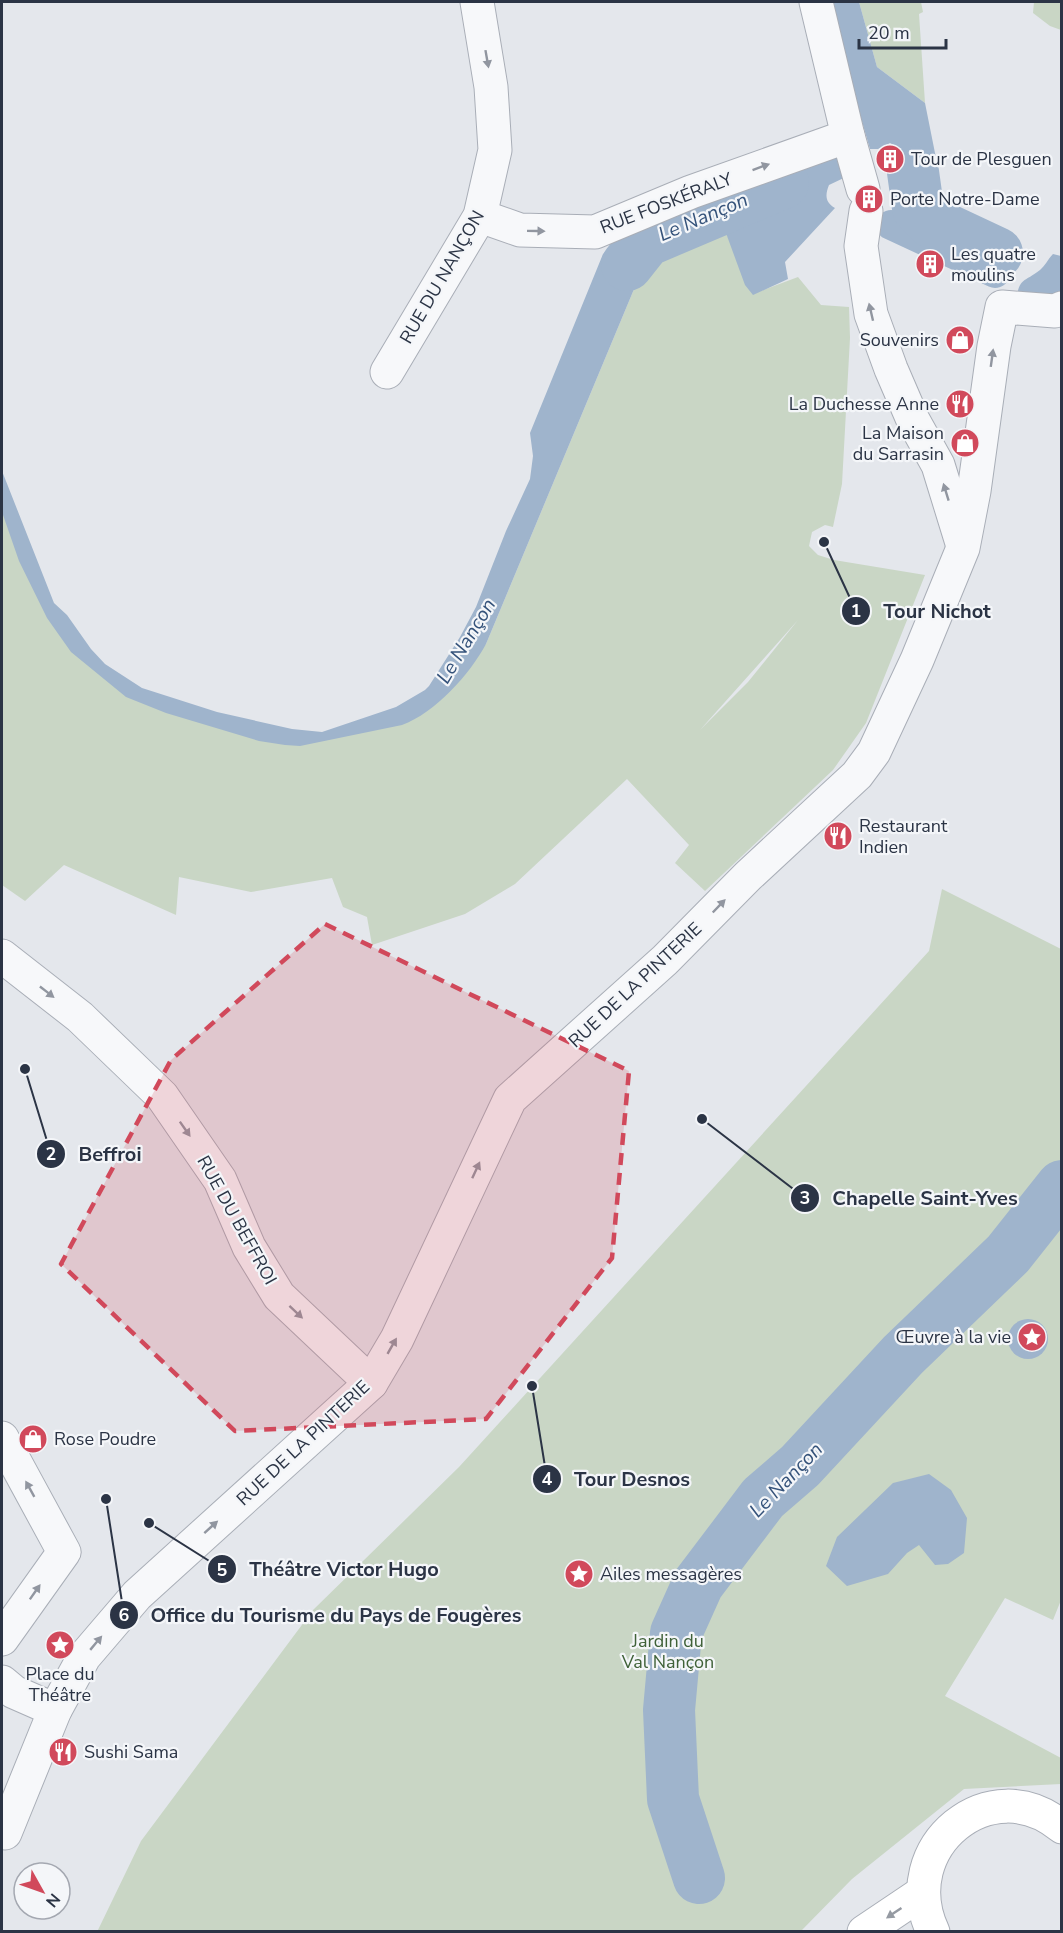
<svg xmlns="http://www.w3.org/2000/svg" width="1063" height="1933" viewBox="0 0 1063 1933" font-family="'Nunito Sans',sans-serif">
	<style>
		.green { fill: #c9d6c5; fill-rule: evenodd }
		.water { fill: #9fb4cc }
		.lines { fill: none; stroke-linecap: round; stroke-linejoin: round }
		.canal { stroke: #9fb4cc; stroke-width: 30 }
		.river { stroke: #9fb4cc; stroke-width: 52 }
		.minor-casing { stroke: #a9aeb7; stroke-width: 35 }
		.secondary-casing { stroke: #a9aeb7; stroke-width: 35 }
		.minor { stroke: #f7f8fa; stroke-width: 33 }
		.secondary { stroke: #fff; stroke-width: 33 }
		.oneway { fill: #9196a0 }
		.oneway2 { fill: #959aa2 }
		.marked { fill: #d1495b; fill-opacity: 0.2; stroke: #d1495b; stroke-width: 4.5; stroke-dasharray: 12 8; stroke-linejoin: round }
		.labels { text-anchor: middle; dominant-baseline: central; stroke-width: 4.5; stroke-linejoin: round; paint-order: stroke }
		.poi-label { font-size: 18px; fill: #2b3445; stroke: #f4f6f9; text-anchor: start }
		.street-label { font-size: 18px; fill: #2b3445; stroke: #f4f6f9 }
		.park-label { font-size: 18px; fill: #3f6138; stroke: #f4f6f9 }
		.water-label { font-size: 20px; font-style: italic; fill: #34527a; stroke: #f4f6f9 }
		.leader { fill: none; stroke: #2b3445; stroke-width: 2 }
		.callout-dot { fill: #2b3445; stroke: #f4f6f9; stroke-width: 2 }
		.mark-label { font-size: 18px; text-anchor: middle; font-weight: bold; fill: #fff }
		.callout-label { font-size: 20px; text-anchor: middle; font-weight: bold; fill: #2b3445; stroke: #f4f6f9; stroke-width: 4.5; stroke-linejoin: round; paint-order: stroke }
	</style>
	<rect width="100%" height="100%" fill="#e4e7ec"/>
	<!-- green -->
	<g class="green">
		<path d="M859 2H921L923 12 919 14 925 103 877 67Z"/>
		<path d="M1034 2H1061V30L1050 26 1033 13Z"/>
		<path d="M936 166 937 180C930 189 928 195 929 206 938 214 947 219 958 213L996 230 995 243 989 265 917 231 922 221 911 207 904 169Z"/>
		<path d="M716 210 753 294 798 277 821 305 849 307 850 338 842 484 833 527 825 525 812 532 809 546 818 555 834 560 925 575 866 723 833 770 705 891 675 863 689 845 627 779 515 884 465 914 372 945 367 917 343 907 332 878 251 892 179 877 176 915 64 865 25 901 2 885V494L64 633 84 656 158 704 292 742 414 714 486 644 647 258ZM798 620 748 682 700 730Z"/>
		<path d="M942 889 1061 949V1600L1053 1620 1005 1598 945 1696 1061 1758V1784L964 1789 852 1879 802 1930 792 1931 97 1932 141 1841 313 1610 459 1467 929 951Z"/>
	</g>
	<!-- water -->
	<g class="water">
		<path d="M832 2H859L877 67 925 103 936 158 907 160 902 149 890 143 878 149H870L849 77Z"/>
		<path d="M837 147 850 175 829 185C825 195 825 202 835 208L785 262 788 279 753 295 745 285 712 195Z"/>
		<path d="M676 208 686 229 664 241 647 258 486 644C470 674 435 713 402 725L300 746 285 745 259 741 166 713 126 697 71 652 47 618 19 561 2 512V471L54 603 67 615 91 649 105 664 142 688 217 712 292 729 322 732 396 707 425 690 429 686 460 637 476 607 506 531 530 479 533 456 530 433 603 254 626 232Z"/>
		<path d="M1053 254 1061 256V298L1017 300C1018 278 1025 282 1040 270 1045 266 1048 259 1053 254Z"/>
		<circle cx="1028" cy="1339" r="20"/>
		<path d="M929 1474 951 1490 967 1518 964 1553 948 1564 935 1565 919 1545 907 1553 888 1574 847 1586 826 1566 837 1537 893 1483Z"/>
	</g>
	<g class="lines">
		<!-- canal -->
		<path class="canal" d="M891 225 995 273"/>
		<!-- river -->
		<g class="river">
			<path d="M913 172 918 208 933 223 997 253"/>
			<path d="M627 265 646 241 783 183"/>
			<path d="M699 1878 673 1799 669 1710 676 1633 698 1584 763 1498 800 1466 903 1355 1008 1254 1062 1186"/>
		</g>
		<!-- minor casing -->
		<g class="minor-casing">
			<g id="minor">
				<path d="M816 2 848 136 863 189"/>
				<path d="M866 211 861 246 871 314 891 369 913 420 938 465 962 543"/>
				<path d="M480 216 520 230 595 232 691 192 848 136"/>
				<path d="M387 372 480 216 495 150 491 87 477 2"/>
				<path d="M2 956 80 1017 162 1096 220 1180 249 1247 279 1296 371 1383"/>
				<path d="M2 1438 64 1552 2 1639"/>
				<path d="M2 1682 14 1692 55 1710"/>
				<path d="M5 1833 55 1710 84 1657 137 1595 371 1383 397 1339 510 1099 665 960 748 876 857 775 874 752 917 660 963 548 974 491 994 346 1002 307 1055 311 1062 308"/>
			</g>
		</g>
		<!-- secondary casing -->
		<g class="secondary-casing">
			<g id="secondary">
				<path d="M864 1932 922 1893"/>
				<path d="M933 1932C893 1847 991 1767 1062 1827"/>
			</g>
		</g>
		<!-- minor -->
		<use href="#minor" class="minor"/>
		<!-- secondary -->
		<use href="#secondary" class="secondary"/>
	</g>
	<!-- one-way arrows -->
	<defs><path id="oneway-solid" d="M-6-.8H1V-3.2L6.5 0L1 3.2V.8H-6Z" transform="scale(1.5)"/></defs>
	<g class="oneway">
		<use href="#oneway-solid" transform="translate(487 59) rotate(80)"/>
		<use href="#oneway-solid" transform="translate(761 167) rotate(-20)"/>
		<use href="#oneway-solid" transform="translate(536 231) rotate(1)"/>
		<use href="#oneway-solid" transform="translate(871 312) rotate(-103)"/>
		<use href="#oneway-solid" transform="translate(992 358) rotate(-82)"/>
		<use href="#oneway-solid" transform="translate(946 492) rotate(-107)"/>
		<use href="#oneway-solid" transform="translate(719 906) rotate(-46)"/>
		<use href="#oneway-solid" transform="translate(47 992) rotate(38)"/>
		<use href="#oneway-solid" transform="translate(185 1129) rotate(55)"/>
		<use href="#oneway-solid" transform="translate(476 1170) rotate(-65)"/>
		<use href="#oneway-solid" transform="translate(296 1312) rotate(43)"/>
		<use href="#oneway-solid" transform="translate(392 1346) rotate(-60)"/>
		<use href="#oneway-solid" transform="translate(30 1489) rotate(-119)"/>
		<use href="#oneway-solid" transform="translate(211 1527) rotate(-42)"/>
		<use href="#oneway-solid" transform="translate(35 1592) rotate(-55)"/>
		<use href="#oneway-solid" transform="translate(96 1643) rotate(-50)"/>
	</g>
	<use class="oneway2" href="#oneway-solid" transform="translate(894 1913) rotate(146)"/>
	<!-- marked area -->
	<path class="marked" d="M325 924 629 1071 612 1258 486 1419 235 1431 61 1264 171 1060Z"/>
	<!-- icons -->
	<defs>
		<g id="building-disc" transform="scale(1.5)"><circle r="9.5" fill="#d1495b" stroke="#f4f6f9"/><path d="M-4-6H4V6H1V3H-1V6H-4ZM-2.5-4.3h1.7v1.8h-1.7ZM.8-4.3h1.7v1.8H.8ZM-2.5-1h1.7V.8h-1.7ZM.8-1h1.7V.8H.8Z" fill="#fff"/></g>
		<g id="shop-disc" transform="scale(1.5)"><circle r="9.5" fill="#d1495b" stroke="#f4f6f9"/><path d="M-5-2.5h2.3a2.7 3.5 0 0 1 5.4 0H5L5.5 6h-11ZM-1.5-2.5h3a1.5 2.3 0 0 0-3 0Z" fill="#fff"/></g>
		<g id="restaurant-disc" transform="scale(1.5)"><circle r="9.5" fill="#d1495b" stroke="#f4f6f9"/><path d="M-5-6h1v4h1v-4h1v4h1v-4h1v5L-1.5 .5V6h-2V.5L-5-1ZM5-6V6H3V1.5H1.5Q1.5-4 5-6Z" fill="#fff"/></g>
		<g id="sight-disc" transform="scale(1.5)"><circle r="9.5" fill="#d1495b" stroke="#f4f6f9"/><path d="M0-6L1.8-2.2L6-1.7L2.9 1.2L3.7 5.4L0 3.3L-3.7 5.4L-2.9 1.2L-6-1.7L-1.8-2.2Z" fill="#fff"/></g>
	</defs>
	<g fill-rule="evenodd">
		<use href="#building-disc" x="890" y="159"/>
		<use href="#building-disc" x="869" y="199"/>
		<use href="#building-disc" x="930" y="264"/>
		<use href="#shop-disc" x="960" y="340"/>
		<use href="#restaurant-disc" x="960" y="404"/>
		<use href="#shop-disc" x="965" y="443"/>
		<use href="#restaurant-disc" x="838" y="836"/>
		<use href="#sight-disc" x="1032" y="1337"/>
		<use href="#shop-disc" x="33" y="1439"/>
		<use href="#sight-disc" x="579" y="1574"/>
		<use href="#sight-disc" x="60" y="1645"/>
		<use href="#restaurant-disc" x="63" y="1752"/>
	</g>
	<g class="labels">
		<!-- poi labels -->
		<g class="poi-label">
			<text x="911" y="159">Tour de Plesguen</text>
			<text x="890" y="199">Porte Notre-Dame</text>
			<text x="951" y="254">Les quatre<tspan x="951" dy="21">moulins</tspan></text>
			<text x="939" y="340" text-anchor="end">Souvenirs</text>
			<text x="939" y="404" text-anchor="end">La Duchesse Anne</text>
			<text x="944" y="433" text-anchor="end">La Maison<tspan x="944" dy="21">du Sarrasin</tspan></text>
			<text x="859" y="826">Restaurant<tspan x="859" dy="21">Indien</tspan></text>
			<text x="1011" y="1337" text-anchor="end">Œuvre à la vie</text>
			<text x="54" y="1439">Rose Poudre</text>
			<text x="600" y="1574">Ailes messagères</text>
			<text x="60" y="1674" text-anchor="middle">Place du<tspan x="60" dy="21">Théâtre</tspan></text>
			<text x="84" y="1752">Sushi Sama</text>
		</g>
		<!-- street labels -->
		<g class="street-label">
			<text transform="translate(666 203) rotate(-21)">RUE FOSKÉRALY</text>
			<text transform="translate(442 277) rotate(-60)">RUE DU NANÇON</text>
			<text transform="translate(635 985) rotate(-43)">RUE DE LA PINTERIE</text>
			<text transform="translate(237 1220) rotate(61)">RUE DU BEFFROI</text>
			<text transform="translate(303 1443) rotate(-43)">RUE DE LA PINTERIE</text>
		</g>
		<!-- park labels -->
		<g class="park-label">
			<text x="668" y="1641">Jardin du<tspan x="668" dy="21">Val Nançon</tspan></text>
		</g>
		<!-- water labels -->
		<g class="water-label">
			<text transform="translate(703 217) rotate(-23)">Le Nançon</text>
			<text transform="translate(466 641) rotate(-59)">Le Nançon</text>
			<text transform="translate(786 1480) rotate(-46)">Le Nançon</text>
		</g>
	</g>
	<!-- callouts -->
	<path class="leader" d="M824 542L856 611M25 1069L51 1154M702 1119L805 1198M532 1386L547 1479M149 1523L222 1569M106 1499L124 1615"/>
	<g class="callout-dot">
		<circle cx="824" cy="542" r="6"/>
		<circle cx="25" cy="1069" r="6"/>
		<circle cx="702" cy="1119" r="6"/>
		<circle cx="532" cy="1386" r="6"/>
		<circle cx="149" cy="1523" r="6"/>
		<circle cx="106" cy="1499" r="6"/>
		<circle cx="856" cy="611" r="15"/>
		<circle cx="51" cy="1154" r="15"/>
		<circle cx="805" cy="1198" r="15"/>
		<circle cx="547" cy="1479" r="15"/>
		<circle cx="222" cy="1569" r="15"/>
		<circle cx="124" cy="1615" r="15"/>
	</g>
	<g class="mark-label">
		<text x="856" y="617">1</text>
		<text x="51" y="1160">2</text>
		<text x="805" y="1204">3</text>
		<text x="547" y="1485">4</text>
		<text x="222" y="1576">5</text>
		<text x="124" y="1621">6</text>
	</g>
	<g class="callout-label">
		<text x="937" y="618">Tour Nichot</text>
		<text x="110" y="1161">Beffroi</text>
		<text x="925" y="1205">Chapelle Saint-Yves</text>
		<text x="632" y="1486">Tour Desnos</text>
		<text x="344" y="1576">Théâtre Victor Hugo</text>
		<text x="336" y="1622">Office du Tourisme du Pays de Fougères</text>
	</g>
	<!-- border -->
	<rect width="1063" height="1933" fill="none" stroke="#2b3445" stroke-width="6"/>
	<!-- north arrow -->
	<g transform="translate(42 1891) rotate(130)"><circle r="28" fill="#f4f6f9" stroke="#a4a8b1" stroke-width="1.5"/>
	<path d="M0-4.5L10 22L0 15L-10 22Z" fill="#d1495b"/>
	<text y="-9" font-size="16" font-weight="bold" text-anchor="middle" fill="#2b3445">N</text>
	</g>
	<!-- scale -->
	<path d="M859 39v9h87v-9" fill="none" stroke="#2b3445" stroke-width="3"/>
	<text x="868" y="39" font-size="18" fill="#2b3445" stroke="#f4f6f9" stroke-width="4.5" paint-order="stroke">20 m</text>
</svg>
